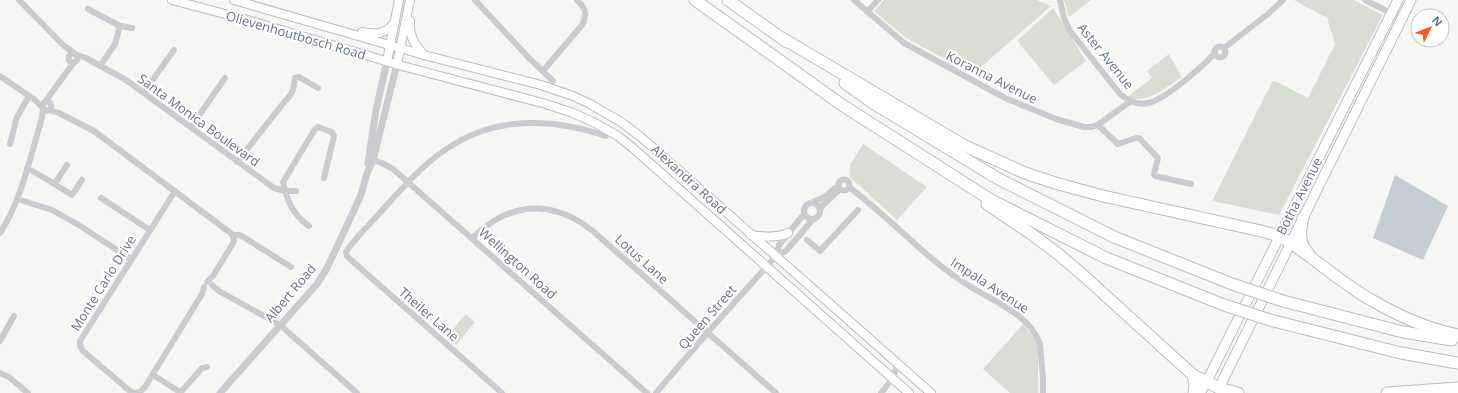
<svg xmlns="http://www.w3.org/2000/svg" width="1458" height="393" viewBox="0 0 1458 393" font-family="'Open Sans',sans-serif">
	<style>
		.green { fill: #d7dfd3 }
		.water { fill: #c4cdd3 }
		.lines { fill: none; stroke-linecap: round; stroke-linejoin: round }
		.secondary-casing { stroke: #b8bdc2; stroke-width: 10 }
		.primary-casing { stroke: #bbbec2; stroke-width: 11 }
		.motorway-casing { stroke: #babdc0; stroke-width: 13 }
		.minor { stroke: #c9cccf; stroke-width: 6 }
		.tertiary { stroke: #c9cccf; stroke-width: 7 }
		.secondary { stroke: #fff; stroke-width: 8 }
		.primary { stroke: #fff; stroke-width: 9 }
		.motorway { stroke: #fff; stroke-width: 11 }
		.motorway-bridge-casing { stroke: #babdc0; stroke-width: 13; stroke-linecap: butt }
		.motorway-bridge { stroke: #fff; stroke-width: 11 }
		.labels { text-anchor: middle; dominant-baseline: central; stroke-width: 4; stroke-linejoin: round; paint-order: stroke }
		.street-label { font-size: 13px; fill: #637486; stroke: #fff }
	</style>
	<rect width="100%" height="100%" fill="#f6f7f3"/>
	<!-- green -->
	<g class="green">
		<path d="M884 0H1037L1051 6 973 74 906 38 874 11Z"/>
		<path d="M1064 0H1091L1069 17Z"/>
		<path d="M1294 0H1354L1383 15 1279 215 1212 201 1273 80 1308 98 1335 44 1327 18Z"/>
		<path d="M1053 8 1086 61 1054 85 1017 41Z"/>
		<path d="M1169 54 1182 77C1166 87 1147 105 1127 97L1152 78 1147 71Z"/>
		<path d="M863 144 927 187 897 220 850 177V165Z"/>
		<path d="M466 314 475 322 456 345 446 336Z"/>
		<path d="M1023 324 1036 340 1038 349V393H1010L983 369Z"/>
	</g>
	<!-- water -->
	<path class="water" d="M1395 175 1448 206 1423 260 1373 238Z"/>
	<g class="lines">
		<!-- secondary casing -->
		<g class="secondary-casing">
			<g id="secondary">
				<path d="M172 0 244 19 406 67 546 104 573 113 595 123 618 136 634 149 909 393"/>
				<path d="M234 0 424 55 541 85 573 96 590 104 621 122 641 137 931 393"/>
				<path d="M410 21C409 36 414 44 424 55"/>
				<path d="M362 32C377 35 386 34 395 22"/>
				<path d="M387 61 399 0"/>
				<path d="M397 64 410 0"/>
				<path d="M751 235C764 237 776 238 788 233"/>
				<path d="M1201 393 1206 383"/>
			</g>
		</g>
		<!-- primary casing -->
		<g class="primary-casing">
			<g id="primary">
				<path d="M1206 383 1398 0"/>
				<path d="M1219 388 1411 0"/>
			</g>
		</g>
		<!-- motorway casing -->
		<g class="motorway-casing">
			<g id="motorway">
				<path d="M695 0 842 105 991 200 1106 258 1224 305"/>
				<path d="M728 0 787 42"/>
				<path d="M782 38 965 146 1025 173 1055 183 1103 196 1261 231 1279 236 1291 243C1319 262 1344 285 1373 301 1399 316 1428 329 1458 335"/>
				<path d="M845 83 873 103 997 178 1114 237 1232 284"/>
				<path d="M987 204 1030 233 1057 253 1084 276 1193 375 1219 388 1238 393"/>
				<path d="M1303 218C1300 231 1298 242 1308 253"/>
				<path d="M1283 301 1403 332 1452 340"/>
				<path d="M1270 320 1401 353 1458 363"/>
				<path d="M1193 375 1195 385 1194 393"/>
				<path d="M1387 393 1458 388"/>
			</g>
		</g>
		<!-- minor -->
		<g class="minor">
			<path d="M19 0 63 45 74 53"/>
			<path d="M475 0 529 58 553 81"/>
			<path d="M854 0 904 43 1005 98 1056 119 1084 127H1092L1099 124 1131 101"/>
			<path d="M1060 0 1064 18 1070 31 1120 94C1128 101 1138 105 1148 103 1165 100 1203 66 1215 53"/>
			<path d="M1365 0 1403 19"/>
			<path d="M88 9 120 26 132 28"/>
			<path d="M867 12 878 0"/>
			<circle cx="1220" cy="52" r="5.5"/>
			<path d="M1224 48 1268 14 1283 0"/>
			<circle cx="73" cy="58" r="4.5"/>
			<path d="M75 54 86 58 126 80 274 188 285 191H296"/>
			<path d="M100 66 115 44 120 26"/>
			<path d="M543 71 582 25C588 14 585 8 577 0"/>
			<path d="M0 76 35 100 42 107"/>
			<path d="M144 92 174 50"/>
			<circle cx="47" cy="106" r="4.5"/>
			<path d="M45 102 74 62"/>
			<path d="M49 110 59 113 94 131 232 234 234 241 232 245 213 276 207 282"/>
			<path d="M1098 125 1118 144 1136 138H1139L1158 158 1154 174 1155 176 1191 184"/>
			<path d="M191 127 225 78"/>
			<path d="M10 144 17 117 29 96"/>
			<path d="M370 159 382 163 393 169 647 393"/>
			<path d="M237 162 285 101C293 94 294 88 295 78L299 77 318 88"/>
			<path d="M27 168 48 180 72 195 82 180"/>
			<circle cx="844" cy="185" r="5.5"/>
			<path d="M55 183 67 165"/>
			<path d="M849 187C891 218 926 260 971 287 995 302 1031 316 1040 344L1043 379V393"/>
			<path d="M101 198 150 230"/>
			<path d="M17 199 52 210 77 224 131 259"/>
			<path d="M813 202 826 196 835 188"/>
			<circle cx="812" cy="211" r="8"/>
			<path d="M820 211 822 206 840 189"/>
			<path d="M309 226C293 215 287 201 283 182L315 129 318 127 332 132 334 136 324 178"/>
			<path d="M0 233C21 202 31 154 42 118L43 108"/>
			<path d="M233 235H240L245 238 291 267"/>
			<path d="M472 238C480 231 488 224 497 219 531 200 565 208 594 232L776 393"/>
			<path d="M807 240 820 251 858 210"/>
			<path d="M776 256 779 245 804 214"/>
			<path d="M212 285 219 291 280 325 357 393"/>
			<path d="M0 341 14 316"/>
			<path d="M0 373 9 377 28 393"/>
			<path d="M153 375 180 392"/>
			<path d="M135 393 131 392 83 351 80 346V341L175 191"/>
			<path d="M136 393 141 391 145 387 202 294 204 287"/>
			<path d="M180 393 202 368 207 367"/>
			<path d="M502 393 351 260 347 256 346 252C355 238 375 219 386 206 407 183 428 159 456 143 501 116 558 119 606 136"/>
			<path d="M656 393 708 332 776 256 786 251 813 219"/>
			<path d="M881 393 892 379 898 364"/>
		</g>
		<!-- tertiary -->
		<g class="tertiary">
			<path d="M368 163 376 110 387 61"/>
			<path d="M220 393 317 284 326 270 336 249 361 195 367 173 373 160 397 64"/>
		</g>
		<!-- secondary -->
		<use href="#secondary" class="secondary"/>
		<!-- primary -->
		<use href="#primary" class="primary"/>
		<!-- motorway -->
		<use href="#motorway" class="motorway"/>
		<!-- motorway-bridge casing -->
		<g class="motorway-bridge-casing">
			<g id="motorway-bridge">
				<path d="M1232 284 1283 301"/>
				<path d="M1224 305 1270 320"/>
			</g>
		</g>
		<!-- motorway-bridge -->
		<use href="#motorway-bridge" class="motorway-bridge"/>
	</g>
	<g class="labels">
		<!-- street labels -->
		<g class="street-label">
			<text transform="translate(296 35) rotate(16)">Olievenhoutbosch Road</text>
			<text transform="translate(1106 56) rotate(51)">Aster Avenue</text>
			<text transform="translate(992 77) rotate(27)">Koranna Avenue</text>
			<text transform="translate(199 120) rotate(36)">Santa Monica Boulevard</text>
			<text transform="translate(689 179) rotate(42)">Alexandra Road</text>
			<text transform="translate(1299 196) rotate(-63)">Botha Avenue</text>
			<text transform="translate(642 259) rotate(42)">Lotus Lane</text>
			<text transform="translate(518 263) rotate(42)">Wellington Road</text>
			<text transform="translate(103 283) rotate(-58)">Monte Carlo Drive</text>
			<text transform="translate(990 285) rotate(33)">Impala Avenue</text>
			<text transform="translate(290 293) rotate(-50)">Albert Road</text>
			<text transform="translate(429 314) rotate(41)">Theiler Lane</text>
			<text transform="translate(707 317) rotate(-49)">Queen Street</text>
		</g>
	</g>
	<!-- north arrow -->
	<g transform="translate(1430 28) rotate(47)"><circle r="19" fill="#ffffff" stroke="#c1c7cf"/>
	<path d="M0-3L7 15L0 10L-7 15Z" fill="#f05c1a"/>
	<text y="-6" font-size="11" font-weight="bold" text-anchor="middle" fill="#637486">N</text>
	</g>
</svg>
